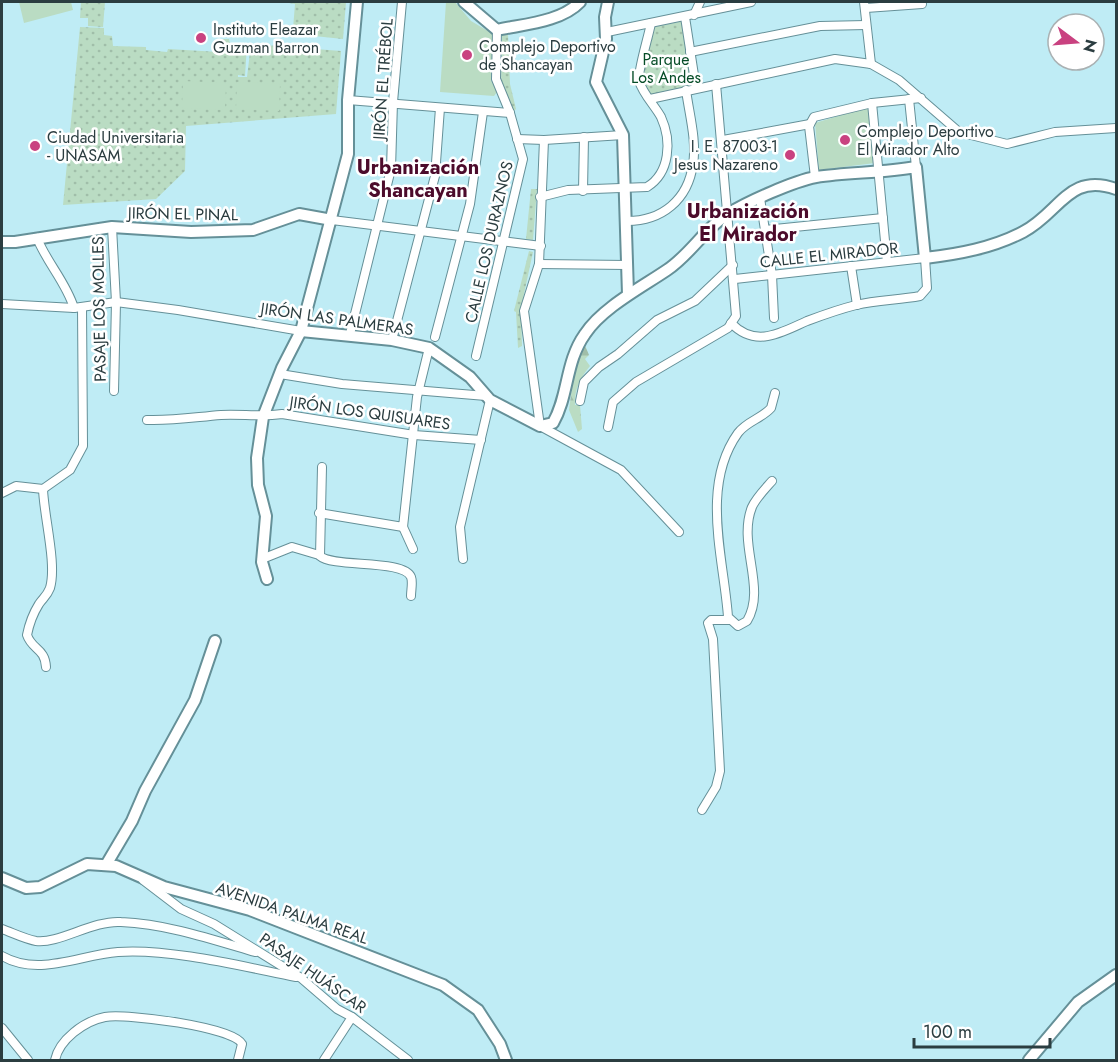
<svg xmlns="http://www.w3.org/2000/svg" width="1118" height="1062" viewBox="0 0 1118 1062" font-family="Jost,sans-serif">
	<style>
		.green { fill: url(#green-dots) }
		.forest { fill: url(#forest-firs) }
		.pitch { fill: #badcc3 }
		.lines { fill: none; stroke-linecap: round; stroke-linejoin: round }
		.street-casing { stroke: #659098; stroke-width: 10 }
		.secondary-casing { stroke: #659098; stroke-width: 14 }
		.street { stroke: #fff; stroke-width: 8 }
		.secondary { stroke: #fff; stroke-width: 10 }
		.poi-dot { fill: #c94280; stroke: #fff; stroke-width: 2 }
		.labels { text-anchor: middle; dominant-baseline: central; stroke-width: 5; stroke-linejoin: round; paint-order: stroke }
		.poi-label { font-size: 16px; fill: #2b3d40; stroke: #fff; text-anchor: start }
		.park-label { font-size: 16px; fill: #064d27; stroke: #fff }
		.street-label { font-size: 16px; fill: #2b3d40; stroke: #fff }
		.quarter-label { font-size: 20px; font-weight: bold; fill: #4c0b2b; stroke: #fff }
	</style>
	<defs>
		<pattern id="green-dots" width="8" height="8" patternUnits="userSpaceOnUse" patternTransform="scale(1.5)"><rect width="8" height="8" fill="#badcc3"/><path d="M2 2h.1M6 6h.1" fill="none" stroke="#a0bea9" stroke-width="1.8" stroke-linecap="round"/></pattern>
		<pattern id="forest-firs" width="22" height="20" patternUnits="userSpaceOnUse" patternTransform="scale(1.5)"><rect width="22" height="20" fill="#badcc3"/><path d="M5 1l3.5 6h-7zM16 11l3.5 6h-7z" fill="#a0bea9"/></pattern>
	</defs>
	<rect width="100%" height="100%" fill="#bfecf5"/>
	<!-- green -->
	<g class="green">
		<path d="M81 2H105L103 27 88 26V18H80Z"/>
		<path d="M283 2H346L343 39 314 36V31L293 29 295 4Z"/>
		<path d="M684 21 692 85 651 96 642 76 653 27Z"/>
		<path d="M80 27 104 28V35L112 36 113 46 146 47V50L167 52 168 49 219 52 220 39H229L230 44 247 45 245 76 238 75V77H247L251 44 341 51 336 114 186 126 185 171 156 199 63 205Z"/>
		<path d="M502 34H508L510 84 516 109 513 112 501 83Z"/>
		<path d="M531 189H537L533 240 526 239Z"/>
		<path d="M529 251 533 252 521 308 522 346 518 348 516 312 514 311Z"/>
	</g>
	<!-- forest -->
	<path class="forest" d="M585 345 589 355 585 359 590 366C581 377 574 389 575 405H580L582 429 578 432 569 410 575 365Z"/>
	<!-- pitch -->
	<g class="pitch">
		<path d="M19 2H71L73 10 24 23Z"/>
		<path d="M446 2H455L471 21 493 34 491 80 497 92 494 96 440 92Z"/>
		<path d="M183 81 226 83 225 110 182 108Z"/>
		<path d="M237 82 280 84 279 111 236 109Z"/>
		<path d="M868 107 875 163 819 170 815 123Z"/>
	</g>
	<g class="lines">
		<!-- street casing -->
		<g class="street-casing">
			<g id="street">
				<path d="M864 2 871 64"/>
				<path d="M866 8 922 4 921 2"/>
				<path d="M694 15 700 2"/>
				<path d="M685 17 696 88"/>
				<path d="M607 32 751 2"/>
				<path d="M690 52 820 26 866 25"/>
				<path d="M650 99 835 59 871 64 899 80 959 132 1007 144 1055 132 1116 128"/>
				<path d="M909 99 916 167"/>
				<path d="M348 100 510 113"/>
				<path d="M872 103 887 262"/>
				<path d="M517 139 544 140 623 135"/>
				<path d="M544 140 539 264 524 311 540 426 621 470 679 532"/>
				<path d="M723 140 810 124"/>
				<path d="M815 177 809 126 814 117 872 103 921 98"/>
				<path d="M583 191 584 137"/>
				<path d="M540 197 568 190 647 187C670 173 672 141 661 117 655 106 643 94 639 81 637 73 649 35 651 23"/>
				<path d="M760 198 772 275 774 318"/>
				<path d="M332 220 541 246"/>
				<path d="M627 221C662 221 688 200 693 164 697 141 689 113 686 90"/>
				<path d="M112 227 116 302 114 391"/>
				<path d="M765 230 883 218"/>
				<path d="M37 238C47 263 66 282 74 308"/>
				<path d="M539 264 627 265"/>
				<path d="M851 266 857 305"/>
				<path d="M2 304 74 308 116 302 178 310 301 331"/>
				<path d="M731 323C756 349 782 332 807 321 823 315 840 309 856 305 877 300 899 300 920 296L927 288 925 258 735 279"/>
				<path d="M350 334 391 169 393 102 402 2"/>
				<path d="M435 337 470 204 483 112"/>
				<path d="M392 340 435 176 440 108"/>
				<path d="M476 356 523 159 510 113 496 79 497 30"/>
				<path d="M280 374 342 384 486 396"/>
				<path d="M580 401 584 382 599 367 618 354 657 320 695 301 733 265"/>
				<path d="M147 420C172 421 196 417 221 415 242 414 262 417 282 414L414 435 481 440"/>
				<path d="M608 427 613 402 636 382 728 328 736 316 716 84"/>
				<path d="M322 467 320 556C333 568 404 559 411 577 413 582 411 590 411 596"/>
				<path d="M772 481C765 489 756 498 752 507 737 544 767 588 747 621L738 626 728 617C724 559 700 486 738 433 747 421 761 419 771 408L775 393"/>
				<path d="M43 489 70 470 83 446 82 307"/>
				<path d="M43 489C44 517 57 564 50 588 47 596 43 598 39 604 34 612 29 625 27 635 32 650 45 648 46 667"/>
				<path d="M2 493 16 486 43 489"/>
				<path d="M319 513 403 527 417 397 429 348"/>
				<path d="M403 527 413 549"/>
				<path d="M262 559 292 547 319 555"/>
				<path d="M463 559 460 527 490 400"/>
				<path d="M702 810 716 787 720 771 713 639 708 623 711 620H730"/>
				<path d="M143 880 181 909 214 924 301 978 337 1009 352 1017 408 1060"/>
				<path d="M2 929C13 933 25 939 36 941 59 944 93 920 121 922 167 924 211 939 255 952"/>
				<path d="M2 956C39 977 79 955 118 952 169 948 245 967 296 977"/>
				<path d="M2 1028 28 1060"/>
				<path d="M55 1060C59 1040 84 1021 105 1017 126 1013 234 1027 242 1044L238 1060"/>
				<path d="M324 1060 352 1017"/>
			</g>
		</g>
		<!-- secondary casing -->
		<g class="secondary-casing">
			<g id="secondary">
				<path d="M464 2 497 30C524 24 561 22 580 2"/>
				<path d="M608 2 605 17 606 39 596 82 623 135 628 294"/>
				<path d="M2 242H15L112 227 191 232 253 230 299 214 332 220"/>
				<path d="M301 331 392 340 429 348 470 377 490 400 540 426 553 423C569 395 565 362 585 334 602 308 642 287 667 270 690 255 705 228 728 214 747 202 794 181 816 177 849 172 883 173 916 167L925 258C959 254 992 248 1023 232 1060 213 1068 172 1116 189"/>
				<path d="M267 579 262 562 266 516 258 485 257 458 263 417 282 368 301 331 348 154V100L357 2"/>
				<path d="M106 865 132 821 145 791 195 700 215 641"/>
				<path d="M2 878 26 888 40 887 87 864 116 866 164 887 250 910 443 985 478 1010 500 1044 506 1060"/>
				<path d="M1029 1060 1078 1002 1116 975"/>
			</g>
		</g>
		<!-- street -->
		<use href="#street" class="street"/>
		<!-- secondary -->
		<use href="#secondary" class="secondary"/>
	</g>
	<!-- markers -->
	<g class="poi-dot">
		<circle cx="201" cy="38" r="6"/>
		<circle cx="467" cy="55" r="6"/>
		<circle cx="845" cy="140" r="6"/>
		<circle cx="35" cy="146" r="6"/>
		<circle cx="790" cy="155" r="6"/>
	</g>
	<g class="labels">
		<!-- poi labels -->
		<g class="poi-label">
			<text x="213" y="29">Instituto Eleazar<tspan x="213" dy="18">Guzman Barron</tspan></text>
			<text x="479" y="46">Complejo Deportivo<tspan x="479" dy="18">de Shancayan</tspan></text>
			<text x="857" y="131">Complejo Deportivo<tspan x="857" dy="18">El Mirador Alto</tspan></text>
			<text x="47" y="137">Ciudad Universitaria<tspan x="47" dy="18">- UNASAM</tspan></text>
			<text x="778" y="146" text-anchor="end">I. E. 87003-1<tspan x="778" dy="18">Jesus Nazareno</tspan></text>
		</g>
		<!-- park labels -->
		<g class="park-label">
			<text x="666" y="59">Parque<tspan x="666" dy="18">Los Andes</tspan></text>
		</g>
		<!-- street labels -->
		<g class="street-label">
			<text transform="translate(383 79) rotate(-86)">JIRÓN EL TRÉBOL</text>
			<text transform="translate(183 214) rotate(1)">JIRÓN EL PINAL</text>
			<text transform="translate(489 242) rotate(-77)">CALLE LOS DURAZNOS</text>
			<text transform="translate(829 255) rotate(-6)">CALLE EL MIRADOR</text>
			<text transform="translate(99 309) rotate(-91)">PASAJE LOS MOLLES</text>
			<text transform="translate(337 319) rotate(8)">JIRÓN LAS PALMERAS</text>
			<text transform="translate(370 413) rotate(8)">JIRÓN LOS QUISUARES</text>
			<text transform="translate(292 913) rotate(19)">AVENIDA PALMA REAL</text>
			<text transform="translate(313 973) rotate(35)">PASAJE HUÁSCAR</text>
		</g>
		<!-- quarter labels -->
		<g class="quarter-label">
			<text x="418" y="167">Urbanización<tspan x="418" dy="23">Shancayan</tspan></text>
			<text x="748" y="211">Urbanización<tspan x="748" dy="23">El Mirador</tspan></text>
		</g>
	</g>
	<!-- border -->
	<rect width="1118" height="1062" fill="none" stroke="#2b3d40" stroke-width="6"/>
	<!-- north arrow -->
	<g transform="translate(1076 42) rotate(106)"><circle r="28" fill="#ffffff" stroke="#aab1b3" stroke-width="1.5"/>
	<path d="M0-4.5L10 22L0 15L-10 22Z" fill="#c94280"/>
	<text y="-9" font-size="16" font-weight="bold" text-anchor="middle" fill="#2b3d40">N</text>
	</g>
	<!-- scale -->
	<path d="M914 1038v9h136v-9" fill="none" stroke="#2b3d40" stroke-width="3"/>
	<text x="923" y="1038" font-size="18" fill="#2b3d40" stroke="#ffffff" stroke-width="4.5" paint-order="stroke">100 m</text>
</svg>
